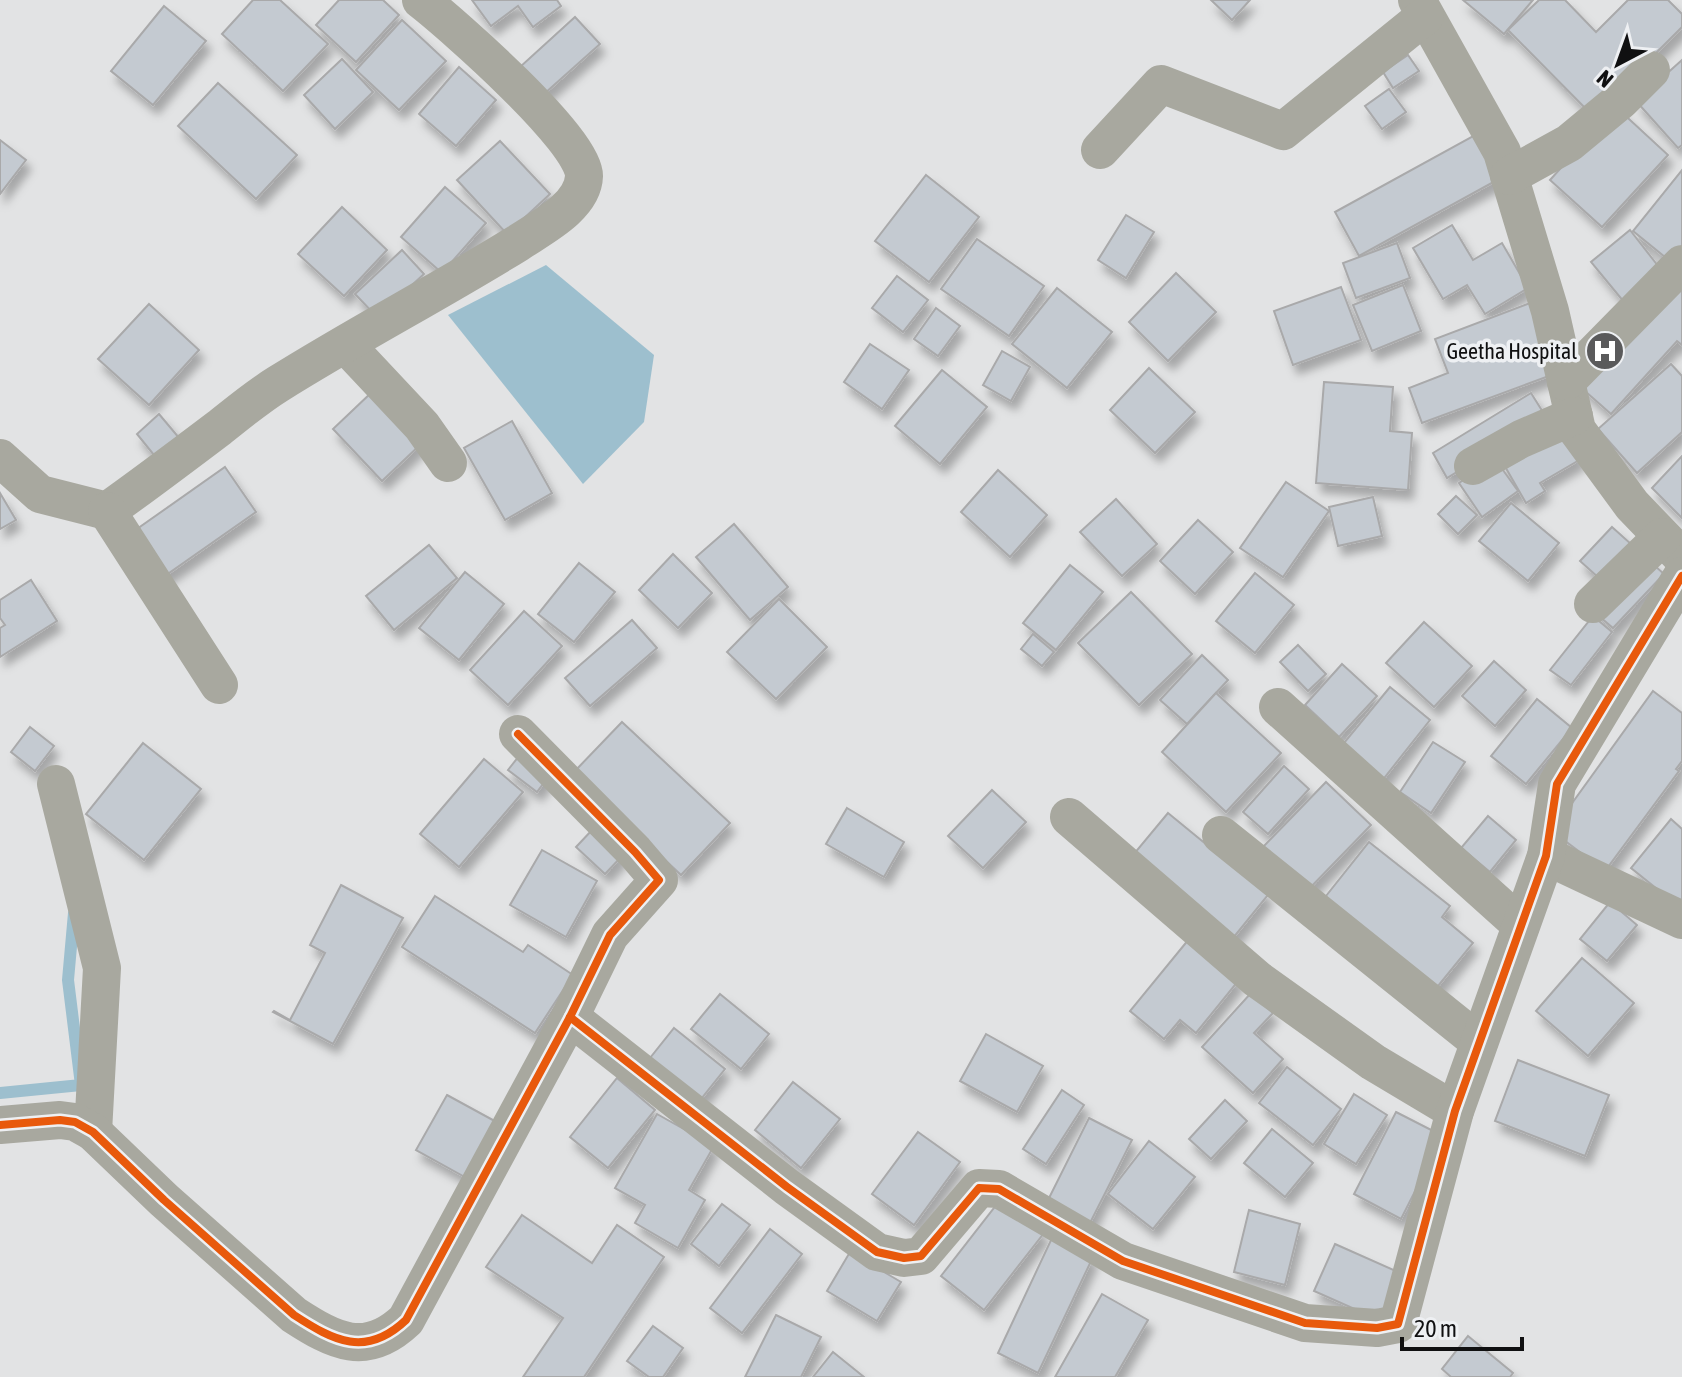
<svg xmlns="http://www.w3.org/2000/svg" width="1682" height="1377" viewBox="0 0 1682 1377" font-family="'Asap Condensed',sans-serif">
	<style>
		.water { fill: #9dbfce }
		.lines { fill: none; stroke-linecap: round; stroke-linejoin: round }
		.stream { stroke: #9dbfce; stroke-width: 12 }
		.building { fill: #c4cad1; stroke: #a9a9aa; stroke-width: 2; filter: url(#shadow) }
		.street { stroke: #a8a89f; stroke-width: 38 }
		.cycleway-casing { stroke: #eef0f3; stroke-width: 13 }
		.cycleway { stroke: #e8590c; stroke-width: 8 }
		.labels { text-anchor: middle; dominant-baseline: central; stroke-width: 7; stroke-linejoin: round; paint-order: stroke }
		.poi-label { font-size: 22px; fill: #101011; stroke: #eef0f3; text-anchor: end }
	</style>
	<defs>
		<filter id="shadow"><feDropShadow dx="5" dy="9" stdDeviation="4" flood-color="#0004"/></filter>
	</defs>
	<rect width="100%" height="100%" fill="#e2e3e4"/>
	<!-- water -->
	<path class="water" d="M546 265 654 355 644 422 583 484 448 315Z"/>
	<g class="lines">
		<!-- stream -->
		<path class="stream" d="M0 1093 81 1085 68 980 74 913"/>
	</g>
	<!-- building -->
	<g class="building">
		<path d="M253 0H280L328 44 283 91 222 34Z"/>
		<path d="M339 0H383L399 15 356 62 316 25Z"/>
		<path d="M472 0H557L561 6 533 27 518 6 491 26Z"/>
		<path d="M1211 0H1250L1232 20Z"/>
		<path d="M1463 0H1533L1504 34Z"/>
		<path d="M1539 0H1565L1596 32 1628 0H1668L1682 14V27L1593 116 1508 30Z"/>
		<path d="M164 6 206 41 153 105 111 71Z"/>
		<path d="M575 17 600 44 544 94 520 67Z"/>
		<path d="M402 20 446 61 399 110 356 70Z"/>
		<path d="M1408 55 1419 71 1393 88 1383 72Z"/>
		<path d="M342 59 373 92 335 129 304 95Z"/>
		<path d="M1682 60V145L1678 148 1636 101Z"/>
		<path d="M459 67 496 100 456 146 419 114Z"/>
		<path d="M218 83 297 155 256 199 178 126Z"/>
		<path d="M1389 89 1406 112 1382 129 1365 106Z"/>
		<path d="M1616 107 1668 155 1602 227 1550 180Z"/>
		<path d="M1475 135 1499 179 1359 256 1335 212Z"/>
		<path d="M0 140 26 160 0 194Z"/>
		<path d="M500 141 550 194 507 234 457 180Z"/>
		<path d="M1682 170V259L1676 266 1633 231Z"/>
		<path d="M926 175 979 217 929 282 875 241Z"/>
		<path d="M445 187 486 223 442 273 401 237Z"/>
		<path d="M342 207 387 250 344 296 298 254Z"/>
		<path d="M1126 215 1154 232 1126 278 1098 260Z"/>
		<path d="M1452 225 1473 260 1502 243 1528 288 1485 314 1467 285 1443 299 1413 248Z"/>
		<path d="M1630 230 1662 271 1624 302 1591 262Z"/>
		<path d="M977 239 1044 286 1009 336 941 289Z"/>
		<path d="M1397 243 1410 278 1356 298 1343 263Z"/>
		<path d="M402 250 424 274 377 317 355 294Z"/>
		<path d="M1682 269V345L1677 341 1611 414 1577 384Z"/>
		<path d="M1176 273 1216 312 1168 361 1129 322Z"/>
		<path d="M897 276 928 300 903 332 872 308Z"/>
		<path d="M1403 285 1421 331 1372 351 1353 305Z"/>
		<path d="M1341 287 1361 340 1293 365 1274 311Z"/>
		<path d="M1057 288 1112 332 1067 388 1012 344Z"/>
		<path d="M1530 303 1557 373 1422 423 1409 388 1448 373 1435 339Z"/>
		<path d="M149 304 199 350 149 405 98 359Z"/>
		<path d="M936 308 960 326 938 356 914 339Z"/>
		<path d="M870 344 909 370 882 409 844 382Z"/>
		<path d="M1002 351 1030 367 1011 401 983 385Z"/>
		<path d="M1671 364 1682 376V432L1637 473 1598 429Z"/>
		<path d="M1149 368 1195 412 1155 453 1110 410Z"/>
		<path d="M942 370 987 407 940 464 895 426Z"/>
		<path d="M1324 382 1393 387 1390 431 1412 433 1408 490 1316 483Z"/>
		<path d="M372 392 422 443 382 481 333 429Z"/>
		<path d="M1531 393 1546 417 1447 478 1433 453Z"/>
		<path d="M159 414 185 445 162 465 137 434Z"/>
		<path d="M512 421 552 493 505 520 464 448Z"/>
		<path d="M1562 428 1581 459 1540 483 1545 491 1526 503 1503 463Z"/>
		<path d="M1682 456V518L1652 488Z"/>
		<path d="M1495 459 1518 491 1482 517 1459 483Z"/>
		<path d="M225 467 256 512 159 580 127 536Z"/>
		<path d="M998 470 1047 515 1010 557 961 512Z"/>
		<path d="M1286 482 1329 511 1283 577 1240 548Z"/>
		<path d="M0 493 16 520 0 529Z"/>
		<path d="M1456 496 1477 515 1458 534 1438 514Z"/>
		<path d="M1373 497 1382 536 1338 546 1329 507Z"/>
		<path d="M1116 499 1157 544 1122 576 1080 532Z"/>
		<path d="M1511 503 1559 543 1528 581 1479 541Z"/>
		<path d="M1198 520 1233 552 1195 594 1160 561Z"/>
		<path d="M734 524 788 587 750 620 696 557Z"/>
		<path d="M1612 527 1641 553 1609 587 1580 561Z"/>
		<path d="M429 545 457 578 394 630 366 596Z"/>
		<path d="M673 554 712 593 678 628 639 590Z"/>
		<path d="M1644 556 1664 574 1613 628 1593 611Z"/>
		<path d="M579 563 615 592 574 642 538 614Z"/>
		<path d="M1070 565 1103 592 1056 650 1023 623Z"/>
		<path d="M465 572 504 604 459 660 419 628Z"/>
		<path d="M1255 573 1294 605 1255 653 1216 621Z"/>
		<path d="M31 580 57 621 0 657V628L5 625 0 618V600Z"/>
		<path d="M1131 592 1192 654 1139 705 1078 643Z"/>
		<path d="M779 599 827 647 776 699 727 652Z"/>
		<path d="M524 611 562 646 508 705 470 670Z"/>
		<path d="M1593 616 1612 632 1571 685 1550 670Z"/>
		<path d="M632 620 657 648 590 706 565 678Z"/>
		<path d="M1424 622 1472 666 1434 707 1386 663Z"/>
		<path d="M1033 634 1054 652 1042 666 1021 649Z"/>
		<path d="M1298 645 1326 674 1308 691 1280 662Z"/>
		<path d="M1202 655 1228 680 1187 724 1160 700Z"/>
		<path d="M1494 661 1526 690 1495 726 1462 696Z"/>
		<path d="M1342 664 1377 696 1339 737 1305 705Z"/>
		<path d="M1390 687 1430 720 1381 782 1339 749Z"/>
		<path d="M1653 691 1682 713V761L1676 769 1679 771 1605 871 1552 831Z"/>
		<path d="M1216 693 1281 753 1226 812 1162 752Z"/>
		<path d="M1537 699 1572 728 1526 784 1491 756Z"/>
		<path d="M622 722 730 823 681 875 573 773Z"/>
		<path d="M30 727 54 746 35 771 11 752Z"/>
		<path d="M1433 742 1465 762 1431 813 1400 792Z"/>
		<path d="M143 743 201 789 144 860 86 814Z"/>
		<path d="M523 751 551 773 537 792 508 770Z"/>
		<path d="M484 759 523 792 459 867 420 834Z"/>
		<path d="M1284 766 1309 789 1268 834 1243 812Z"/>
		<path d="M1326 782 1371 825 1307 891 1262 848Z"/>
		<path d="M992 790 1026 822 983 868 948 836Z"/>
		<path d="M847 808 904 842 884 877 826 844Z"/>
		<path d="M1168 813 1268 895 1229 943 1128 861Z"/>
		<path d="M1488 816 1516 840 1490 872 1461 848Z"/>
		<path d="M1671 819 1682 829V909L1631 868Z"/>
		<path d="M594 828 623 855 605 874 576 847Z"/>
		<path d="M1369 842 1450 906 1442 917 1473 943 1434 991 1322 901Z"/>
		<path d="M542 850 597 881 566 937 510 905Z"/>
		<path d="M341 885 403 918 333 1044 273 1012 274 1011 290 1020 325 953 310 945Z"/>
		<path d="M435 896 523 952 528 945 573 975 535 1033 402 947Z"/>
		<path d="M1610 902 1637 925 1607 961 1580 939Z"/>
		<path d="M1189 939 1239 980 1196 1033 1180 1020 1164 1039 1130 1011Z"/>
		<path d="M1582 958 1634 1003 1588 1056 1536 1011Z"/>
		<path d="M1251 993 1273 1013 1254 1033 1283 1059 1253 1093 1202 1047Z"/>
		<path d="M720 994 769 1034 741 1069 691 1029Z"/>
		<path d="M674 1028 725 1069 701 1099 650 1058Z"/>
		<path d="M986 1034 1043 1066 1017 1112 960 1081Z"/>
		<path d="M1518 1060 1609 1095 1585 1156 1495 1121Z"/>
		<path d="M1287 1067 1341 1109 1313 1145 1259 1103Z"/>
		<path d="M617 1078 655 1110 608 1168 570 1137Z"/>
		<path d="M793 1082 840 1119 801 1168 755 1130Z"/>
		<path d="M1062 1090 1084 1105 1046 1164 1023 1149Z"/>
		<path d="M1354 1094 1387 1115 1356 1164 1324 1144Z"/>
		<path d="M447 1095 502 1125 472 1181 416 1150Z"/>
		<path d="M1225 1100 1247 1121 1211 1159 1189 1139Z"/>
		<path d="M1396 1112 1443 1136 1401 1219 1354 1194Z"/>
		<path d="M657 1114 714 1146 689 1190 705 1200 678 1248 635 1223 645 1205 615 1188Z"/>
		<path d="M1089 1118 1132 1140 1090 1223 1047 1202Z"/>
		<path d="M1272 1129 1313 1163 1285 1197 1244 1163Z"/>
		<path d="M918 1132 960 1162 914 1225 872 1194Z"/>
		<path d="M1149 1141 1195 1177 1153 1229 1108 1194Z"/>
		<path d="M1001 1199 1044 1233 984 1310 941 1276Z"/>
		<path d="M722 1204 750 1225 719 1266 691 1244Z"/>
		<path d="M1249 1210 1300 1224 1285 1285 1234 1272Z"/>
		<path d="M522 1215 592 1263 617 1225 664 1257 584 1377H523L563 1318 486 1267Z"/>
		<path d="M770 1229 802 1254 742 1333 710 1308Z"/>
		<path d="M1052 1238 1093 1257 1038 1373 998 1353Z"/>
		<path d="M1335 1244 1407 1276 1386 1323 1314 1291Z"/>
		<path d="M850 1252 901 1282 877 1321 827 1291Z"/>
		<path d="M1102 1294 1148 1320 1115 1377H1055Z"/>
		<path d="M776 1315 821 1337 801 1377H745Z"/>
		<path d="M653 1326 683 1348 663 1377H649L627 1361Z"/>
		<path d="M1468 1336 1513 1373 1510 1377H1451L1442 1369Z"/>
		<path d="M833 1352 864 1377H813Z"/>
	</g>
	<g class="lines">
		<!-- street -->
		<g class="street">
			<path d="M1417 0 1502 152 1550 311 1577 430 1632 505 1682 557"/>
			<path d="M1100 150 1161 84 1283 131 1425 16"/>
			<path d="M1509 176 1569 143 1621 100 1651 70"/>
			<path d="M346 345 422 426 448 463"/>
			<path d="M1566 382 1682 264"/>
			<path d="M0 458 40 494 107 511C145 484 182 456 219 428 238 413 257 397 278 384 356 335 439 292 518 243 540 228 583 207 584 176 585 141 452 24 421 0"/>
			<path d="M1473 466 1521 439 1574 416"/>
			<path d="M107 511 219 685"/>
			<path d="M1593 604 1662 537"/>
			<path d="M1278 707 1521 925"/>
			<path d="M56 784 102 968 93 1132"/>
			<path d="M1069 817 1257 979 1373 1062 1455 1111"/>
			<path d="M1221 835 1479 1042"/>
			<path d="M1546 856 1682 920"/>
			<path d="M570 1017 787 1187 877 1252 904 1258 921 1256 979 1188 999 1189 1123 1261 1305 1323 1377 1328 1398 1324 1455 1111 1546 856 1557 784 1682 576"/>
			<path d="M0 1125 60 1120 75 1122 93 1132 164 1200 294 1315C334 1341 366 1358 406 1320L570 1017 610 935 659 880 635 852 518 734"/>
		</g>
		<!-- cycleway casing -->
		<g class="cycleway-casing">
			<g id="cycleway">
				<path d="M570 1017 787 1187 877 1252 904 1258 921 1256 979 1188 999 1189 1123 1261 1305 1323 1377 1328 1398 1324 1455 1111 1546 856 1557 784 1682 576"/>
				<path d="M0 1125 60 1120 75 1122 93 1132 164 1200 294 1315C334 1341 366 1358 406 1320L570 1017 610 935 659 880 635 852 518 734"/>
			</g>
		</g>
		<!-- cycleway -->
		<use href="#cycleway" class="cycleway"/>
	</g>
	<!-- icons -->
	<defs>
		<g id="hospital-disc" transform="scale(2)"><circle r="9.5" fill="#5a5a5b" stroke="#eef0f3"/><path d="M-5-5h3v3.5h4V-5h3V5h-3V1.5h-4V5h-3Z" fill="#fff"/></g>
	</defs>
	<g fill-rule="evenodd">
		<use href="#hospital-disc" x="1605" y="351"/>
	</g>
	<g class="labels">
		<!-- poi labels -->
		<g class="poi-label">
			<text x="1577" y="351">Geetha Hospital</text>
		</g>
	</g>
	<!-- north arrow -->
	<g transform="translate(1618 64) rotate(221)" stroke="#eef0f3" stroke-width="6" paint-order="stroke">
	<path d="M0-6L14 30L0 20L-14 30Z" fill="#101011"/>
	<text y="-12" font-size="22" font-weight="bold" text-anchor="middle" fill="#101011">N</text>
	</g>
	<!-- scale -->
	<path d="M1402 1337v12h120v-12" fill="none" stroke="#101011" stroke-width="4"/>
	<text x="1414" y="1337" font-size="24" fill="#101011" stroke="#eef0f3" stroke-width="6" paint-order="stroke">20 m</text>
</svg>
